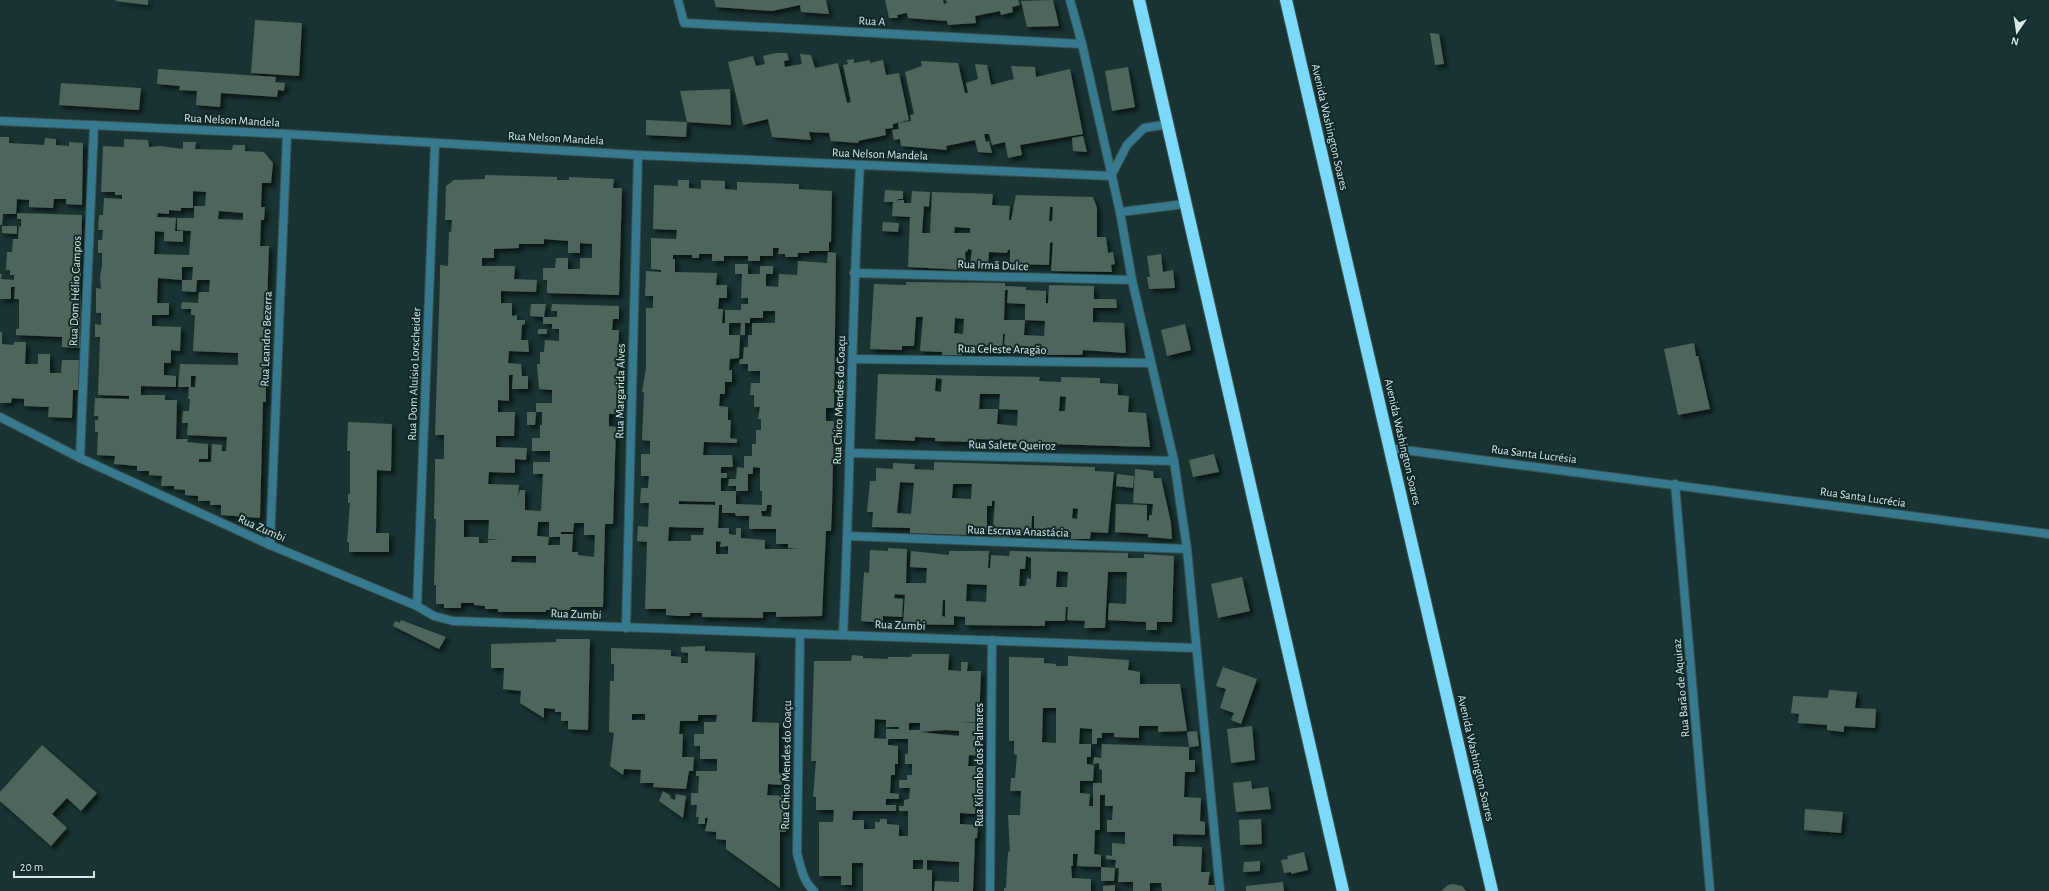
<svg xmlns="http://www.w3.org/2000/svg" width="2049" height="891" viewBox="0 0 2049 891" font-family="'Alegreya Sans',sans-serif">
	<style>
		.building { fill: #4e655a; fill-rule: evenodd; filter: url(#shadow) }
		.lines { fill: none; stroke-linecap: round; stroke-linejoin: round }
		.street-casing { stroke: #37504f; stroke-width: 10 }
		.highway-casing { stroke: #37504f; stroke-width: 14 }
		.street { stroke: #37798f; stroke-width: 8 }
		.highway { stroke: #7cd9fa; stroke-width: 12 }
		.labels { text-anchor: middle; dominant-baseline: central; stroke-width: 4; stroke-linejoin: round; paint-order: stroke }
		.street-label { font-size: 12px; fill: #d8e7e6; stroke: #0e2928 }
	</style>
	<defs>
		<filter id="shadow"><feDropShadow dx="3.5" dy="3.5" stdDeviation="2" flood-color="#0009"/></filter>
	</defs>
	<rect width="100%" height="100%" fill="#183332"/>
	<!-- building -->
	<g class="building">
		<path d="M116 0H148V5L115 1Z"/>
		<path d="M714 0H826L829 14 801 12 800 5 772 11 716 7Z"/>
		<path d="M885 0H943L944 4 947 3 946 0H1018L1020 5 1012 7 1013 12 1001 15 1000 11 975 16 976 23 948 25 947 21 908 18 907 13 897 15 898 18H889Z"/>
		<path d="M1053 0 1059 26 1027 27 1021 1Z"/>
		<path d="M255 20 302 23 299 76 251 73Z"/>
		<path d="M1430 33 1439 34 1444 64 1435 65Z"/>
		<path d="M776 53H787L789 60 784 61 785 67 802 64 800 54 811 55 815 68 838 63 847 103 851 102 843 65 848 64 847 60 854 59V63L870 60V63L883 60 886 75 899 73 909 120 893 124V128L885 129 886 135 858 141 859 143 831 141 829 133 809 132 811 140 772 137 768 119 743 125 728 62 753 56 756 66 765 64 763 56Z"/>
		<path d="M921 61 958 63 965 93H968L966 83 978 79 975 64 987 65 991 85 1014 79 1011 66 1035 67 1036 77 1070 69 1083 134 1020 145 1022 155 1008 158 1005 142 992 145 989 134H984L986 142 989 141 992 153 978 152 975 140 946 146 947 150 901 146 900 139 894 140 892 130 899 129 898 123 911 121 910 115 914 114 905 72 922 66Z"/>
		<path d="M1128 67 1135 107 1112 111 1105 71Z"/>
		<path d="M158 69 276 77 275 82 285 83 284 91 278 90 277 97 221 93 220 107 196 105 197 91 179 90 180 86 157 84Z"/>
		<path d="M61 83 141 88 139 110 59 105Z"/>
		<path d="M730 89 731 125 687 122 686 137 646 135V120L687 122 680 91Z"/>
		<path d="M1083 136 1087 152 1073 151 1072 138Z"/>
		<path d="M0 137H9V143L44 145 45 138 56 139V145L69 146V142L83 143 82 205 66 204V199H54L53 208 29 207V200L17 199 16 214H3L2 225H0Z"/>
		<path d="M124 139 148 140 149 147 160 146 183 149V142H196L195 149 232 150 233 145H245V151L264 152 273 163 271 183H262L261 207H265L264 220H261L260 246H269L267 306 266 305 265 317 266 402H263L260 518 221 515V505H210V501H198V496L185 495V490L174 489V486H161L162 476 149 475V471H137V466L114 464 115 456 97 455 98 432H95V420H98V416H94L95 398 129 399V396L98 395 100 337H95V324L101 325V313H96V288L101 289 100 277 102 265V253H98V240H102L103 230H98L99 215H103L104 198 122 199V195H115V192H101L103 146 124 147ZM193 191 206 192 205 206H194V218H177V230L191 231 189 255 154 254 155 231 164 232V241L183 242V231H175L176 218 157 217 158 213 169 214V210L181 211V208H193ZM219 211 243 213V220L218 219ZM182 267H193L192 280H182V291L196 292 197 280H210L209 292H199L198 303 182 302 181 309H191V315H195L193 351 238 353V365L180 364 178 387H189L188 399H190L189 411H183L182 423H188L187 435 227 437 226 451H222V445L212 444 211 462H199V459H208V444L187 442 188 439H176L177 400H165V395H141V386L176 387V376L164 375V363H171V350L180 351 181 327 152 326V315H169V303H157L158 278 182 280ZM191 376H196L195 387H191Z"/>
		<path d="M485 175 557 177V180H569V177L614 179 613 188H622L619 295 547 293V280H543V268H555L556 258H568V269H580V258H592V244L580 243V253H568V241L544 239V244H519V248L494 249V258H482V266H515L514 279 537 280 536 292 501 291V303H512V316L517 315V320H525V324L522 325 521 340H528L529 352 509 351 508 363 521 364 522 376H528V389H512L513 375H509V401L498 400V412H515L514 436H496V447L527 448 526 460 515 459V473L489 472 488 484 519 485 518 497 520 490H525V510L541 511 543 474H533V462H550V451H532V438H540V425H542V412H536V403H552V390L539 389 537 364H540V352H544L545 340 559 341V329H552V324H543V317L530 316 531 304H546L544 317H557V311H551L552 304 619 306V319H613L612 330H619L616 414H609V426L616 427 613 524H605L603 607H571L570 610H546V612H498V609H485V606L474 605V603H461V608H444V604H436V585H434L436 519H434L435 471V459H444V435H435L440 278V265L448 266 449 232H451L452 220H445L446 186 454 180 485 179ZM464 520H489L488 539 500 540H488V543H479V537H464ZM538 522H549V537H560V545H548L549 537 537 536ZM574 523H584V535H595L594 557 578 555V552H572L573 534H561V532H573ZM512 556H536V563L511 562Z"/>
		<path d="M678 180H689V188L701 189V180L725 181V189L737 190V182L799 184V189L832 191 831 242H829V251H809V253H798V257H785V254H778L779 248H773V256H760V261H748V256H724V261H712V254H699V258H692V255H673V259H675V272L717 273 716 285H727V298H719L718 309H723L722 323H725V310H741V304H748V298H741L742 274H735V264H748V274H760V266H773V274H766V286L778 287 779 274 797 275 798 261 827 263 828 252 836 253 834 408H826V421H834L832 507 831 531H826L822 616 776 617V612H763V618L702 617V613H690V616H679L666 615V609H645L647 542 637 541 638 526 648 527 649 503H640L641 488H648L649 476H641V454H650V441L642 440 644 392H642L646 368V308H653V296H645L646 271 661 272V270L651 269V238L676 239 677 230 653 229 654 185 678 186ZM763 311H775V323H752V335H748V347H744L743 359H740L739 364H748V371H760V383H751L750 395H754V407H760L758 419H761V430H756V444H752V456H744V468L737 467 736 479H729L728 486H736V491H721V478H727V473H721V467H733L732 455H703L704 442 737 443V439L730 438 731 420H728V407L719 406 720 394H725V382H732V370H729L730 359 739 358 740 335H745V323H750V318H763ZM729 323H741L740 335H729ZM753 467 760 468V491H762V505L736 504V491H748V474H753ZM679 501 715 502V505L679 504ZM719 505H722V513H735L736 516H749V529H776V544H788V548L800 549H765V540L741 538V528H736V535L729 534V528H718ZM767 505H772L771 517 762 516 761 511H766ZM669 527 704 528 703 535H691V541H668ZM716 541 721 542 720 547 728 546V554H716Z"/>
		<path d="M885 190 903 191V199H898L897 202 899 200H904V203H911L912 191 930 192 929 207 924 206 922 233H930L932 192 993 194 992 205 1010 206 1009 220H1011L1016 195 1093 197 1097 208V237H1106L1108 253 1113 252 1115 264 1111 265 1112 272 1051 271 1053 242 1050 243 1049 265 1010 264V250H1008L1007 253 989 252 988 265H970L972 250 968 249 967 252 965 251 966 270 908 267 910 217 892 216 893 202H884ZM1050 207H1053L1052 221H1049ZM955 227 970 228V233H954Z"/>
		<path d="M17 213 82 215 80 337H82V348L62 347V337L16 335V329H19V299H14L15 287H11V299H0V274H2L1 279 14 280V275H10V270H6L7 252H12L13 239H18L19 226 21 227V219H17Z"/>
		<path d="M883 222 899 223 898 232 882 231Z"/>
		<path d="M2 226H17V234L2 233Z"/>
		<path d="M1161 254 1163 272 1173 270 1175 288 1149 289 1147 277H1150L1147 256Z"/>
		<path d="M906 282 1005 283V286L1026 287V290L1046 291V303H1048L1049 285 1094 286V299H1116L1117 308H1093V322L1124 323 1126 353 1083 350 1082 355H1043V349H1036V355H1023V349L1004 347 1005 334H1003L1002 353 962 352V355H942V352L920 351 923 317H916L914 346H902V350L870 349 874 284 906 285ZM1005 290H1008L1007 303 1025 304V320L1045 321 1044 336 1024 335 1025 320H1004ZM955 318 964 319 963 334 954 333Z"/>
		<path d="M1185 324 1191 350 1167 356 1161 330Z"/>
		<rect x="538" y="329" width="9" height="5"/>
		<path d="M0 332H2V344L14 345V342H26L25 364H38V354H50V373H61L62 360H79L78 390H73L72 418 48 417 49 407 24 406V399L12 398 11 403H0Z"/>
		<path d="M1694 343 1696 356H1698L1710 409 1678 415 1664 349Z"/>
		<path d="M878 374 1040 377 1039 381 1061 382V377L1100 378V383L1118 384V395L1129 396 1128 412 1146 413 1150 447 1016 443V440L976 439V442L935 441V438L915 437V441L875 439ZM936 378 942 379 941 392 935 391ZM980 394H1000L999 409 1018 410 1017 426 997 424 998 409H979ZM1060 396 1066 397 1065 411H1059Z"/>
		<path d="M527 412H536L535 425H527Z"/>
		<path d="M348 422 392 424 391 471 377 470 376 533H389V552H349V542H347L350 503H348V494H350V451H347Z"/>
		<path d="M1214 454 1219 472 1193 477 1189 460Z"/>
		<path d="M934 462 1095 467V471L1114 472 1108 533 1091 532 1090 539H1071V532L1034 530V516H1032L1031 534 1010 533V537L990 536 991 527H993L995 501H992V506H987V532L969 531V535L910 533V528L872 527 873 512H867L870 481H876V468L893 469V463L915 464 914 469 934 470ZM900 482 914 483 911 514 897 513ZM953 484H972L971 499 952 498ZM1073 508 1078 509 1077 519 1072 518Z"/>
		<path d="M1135 469 1153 471 1154 478H1161L1171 523 1172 539 1148 537V534L1115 532 1116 504 1147 505V520L1149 521V515H1152L1153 504 1133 503Z"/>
		<path d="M1117 474 1134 476 1133 488 1116 486Z"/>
		<path d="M888 548 907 549 906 583H926L927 568 910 567 911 551 949 555V551H989L988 568H990L991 555 1009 556 1010 551 1128 553V558H1144V554L1174 556 1172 622H1157V630H1146V622L1108 620 1109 603 1126 604 1127 572H1108L1105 628H1084L1085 621 1067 620 1068 607H1066L1065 621H1045V626L965 625V617L954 616V625L903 624 905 595 895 594 894 598 903 599 902 617 883 616V623L861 621 864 572 869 573 870 550 888 551ZM1026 556 1031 558V579L1027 578 1026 586H1019L1020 569H1025ZM1057 571 1068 572 1067 587H1056ZM967 584 987 585 986 602 966 601ZM943 600H945V617L942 616Z"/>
		<path d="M1242 577 1250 611 1218 618 1211 584Z"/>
		<path d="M401 620 446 637 439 649 393 626 395 621 400 623Z"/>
		<path d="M556 639H590L588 730 568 729V721H561V712H555V709L544 708V718L520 703 521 691 503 689 504 668H491V644L556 642Z"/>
		<path d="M705 646V651L755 653 752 722 779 723V773H782V785L768 784 767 795 787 796 786 832H780V888L726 849V840L716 839V832L705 831 708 818H705V824H698L699 817H696L697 805H691V793H698L699 776H696V771H717V759H700V746H694V734H704V722H716L717 715H698V721H680L679 734H683L682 757H694L693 771H689L686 789 653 787 654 783H640L641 770 624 769 623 775 610 766 614 733 609 732 610 681H614V664H611V648L671 650V656L681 657V663H688V653L681 652V647ZM632 714H645V720H632Z"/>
		<path d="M912 654H949L948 670 961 671V662H968L967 671H981L979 722 959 723H979V741H982V756L969 755 968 766H979L977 789 982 790 981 802H976L975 814 960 813V824L978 825 977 838H975L973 891H934L935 881 959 882V862L927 860V870H932V891H863V863H852V885H841V876H819V822H833L834 810H816V797H813L816 761H811L814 661H851L852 655 863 656V658L888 659V657H911ZM875 719 886 720V727H899V729H886V739L874 738ZM909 723H920V730H909ZM946 730 959 731V736L919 732ZM888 739H908V754H905V764H912V775H907V780H899V788H910L909 799 904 800V806H899V811H908V836H899V825L887 824V819H880V822H875V829H864V820H852L853 811H896V805H886V799H899V794L890 793 891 775H895V764H898V746L888 745ZM913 860H923V869H913Z"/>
		<path d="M1068 656 1129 660 1128 670 1140 672V684H1180L1187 731 1158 732V726H1139V738L1114 737V733H1102V738H1097V744H1092V729L1080 728 1079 744H1091V757H1087V764L1094 765 1093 781H1080V793L1090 794 1089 806H1093V783H1102V770L1099 769V763L1093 764 1094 757 1101 758 1102 744 1189 747V760H1195V772H1185L1184 797 1201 798 1200 821 1205 822V835L1173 834V846L1202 847 1201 872H1210L1208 885H1217V891H1162L1161 883H1150V891H1133V882H1118L1119 868H1115L1116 860 1106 859V855L1112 856V843L1125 844V832H1107V820H1112L1113 806H1105V795H1100V830H1095L1094 854 1101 855V867L1115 868 1114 881H1101V867L1077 866 1078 854H1073V866H1071L1072 878 1091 879V891H1004V888H1006L1008 851 1010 852 1008 815H1020L1021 791H1010L1011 778H1015L1017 755 1014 754V741H1009V657L1044 658V663L1056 664V666H1068ZM1043 708H1056V743L1042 742Z"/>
		<path d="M1223 667 1257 679 1241 724 1231 720 1234 713 1220 708 1226 689 1216 686Z"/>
		<path d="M1829 690 1857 692 1855 708 1876 709 1875 728 1844 726V732L1827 730V725L1798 723 1799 714 1791 713 1793 696 1828 698Z"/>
		<path d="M1252 726 1255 760 1231 763 1227 729Z"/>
		<path d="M1197 731 1199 746 1189 747 1187 732Z"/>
		<path d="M42 745 97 793 81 811 67 798 52 814 67 828 51 846 0 801V792Z"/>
		<path d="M1251 781 1252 789 1268 787 1271 809 1236 812 1233 783Z"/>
		<path d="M663 791 671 796 670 798 675 800 676 794 686 796 683 818 659 801Z"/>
		<path d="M1805 809 1843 812 1841 833 1804 830Z"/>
		<path d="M1261 819 1262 844 1240 845 1239 820Z"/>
		<path d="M1304 852 1308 870 1291 874V872L1284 873 1281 860 1288 859 1287 856Z"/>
		<path d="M1260 861V871L1243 872 1244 862Z"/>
		<path d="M1283 882 1284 891H1246V886Z"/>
		<path d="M1453 884 1462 886 1466 891H1441L1448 885Z"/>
		<path d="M1115 885V891H1103V886Z"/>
	</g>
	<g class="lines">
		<!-- street casing -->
		<g class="street-casing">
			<g id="street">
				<path d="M678 0 684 23 1082 44"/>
				<path d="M1070 0 1082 44 1120 212 1132 280 1174 461 1187 549 1220 891"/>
				<path d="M0 121 287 134 638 155 1111 176 1127 145 1144 128 1169 124"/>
				<path d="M1120 212 1185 204"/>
				<path d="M854 273 1132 280"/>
				<path d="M853 359 1151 363"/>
				<path d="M0 417 80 458 270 545 417 606 434 616 453 621 1195 648"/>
				<path d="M1389 448 2049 534"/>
				<path d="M850 453 1174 461"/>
				<path d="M80 458 94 125"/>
				<path d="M1675 484 1710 891"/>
				<path d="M848 536 1187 549"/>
				<path d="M270 545 287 134"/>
				<path d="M417 606 435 143"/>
				<path d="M626 628 638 155"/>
				<path d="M800 634 797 853C801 868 803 881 814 891"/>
				<path d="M843 635C851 478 851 322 860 165"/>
				<path d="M990 891 992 640"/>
			</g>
		</g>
		<!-- highway casing -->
		<g class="highway-casing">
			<g id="highway">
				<path d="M1139 0 1343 891"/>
				<path d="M1286 0 1492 891"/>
			</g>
		</g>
		<!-- street -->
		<use href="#street" class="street"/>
		<!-- highway -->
		<use href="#highway" class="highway"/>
	</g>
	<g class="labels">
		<!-- street labels -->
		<g class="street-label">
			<text transform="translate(872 21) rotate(3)">Rua A</text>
			<text transform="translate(232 120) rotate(3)">Rua Nelson Mandela</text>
			<text transform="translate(1330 127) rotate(77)">Avenida Washington Soares</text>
			<text transform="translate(556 138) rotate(3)">Rua Nelson Mandela</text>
			<text transform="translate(880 154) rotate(2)">Rua Nelson Mandela</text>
			<text transform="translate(993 265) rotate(2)">Rua Irmã Dulce</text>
			<text transform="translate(75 291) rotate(-88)">Rua Dom Hélio Campos</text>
			<text transform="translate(266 339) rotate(-88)">Rua Leandro Bezerra</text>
			<text transform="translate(1002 349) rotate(1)">Rua Celeste Aragão</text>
			<text transform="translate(414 374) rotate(-88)">Rua Dom Aluísio Lorscheider</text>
			<text transform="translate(620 391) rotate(-89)">Rua Margarida Alves</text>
			<text transform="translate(839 400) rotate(-88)">Rua Chico Mendes do Coaçu</text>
			<text transform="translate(1403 442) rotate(77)">Avenida Washington Soares</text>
			<text transform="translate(1012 445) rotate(1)">Rua Salete Queiroz</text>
			<text transform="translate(1534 454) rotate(7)">Rua Santa Lucrésia</text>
			<text transform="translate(1863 497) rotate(8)">Rua Santa Lucrécia</text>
			<text transform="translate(262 528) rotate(24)">Rua Zumbi</text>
			<text transform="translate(1018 531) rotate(2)">Rua Escrava Anastácia</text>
			<text transform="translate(576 614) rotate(2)">Rua Zumbi</text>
			<text transform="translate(900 625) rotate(2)">Rua Zumbi</text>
			<text transform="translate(1681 688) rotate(-95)">Rua Barão de Aquiraz</text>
			<text transform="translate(1476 758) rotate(77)">Avenida Washington Soares</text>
			<text transform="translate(786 765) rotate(-89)">Rua Chico Mendes do Coaçu</text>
			<text transform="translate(979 765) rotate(-90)">Rua Kilombo dos Palmares</text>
		</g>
	</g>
	<!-- north arrow -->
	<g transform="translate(2017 32) rotate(193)" stroke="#0e2928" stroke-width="3" paint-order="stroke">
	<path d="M0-3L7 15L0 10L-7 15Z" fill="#d8e7e6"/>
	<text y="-6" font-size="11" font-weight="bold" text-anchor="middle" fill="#d8e7e6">N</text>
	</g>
	<!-- scale -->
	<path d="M14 871v6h80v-6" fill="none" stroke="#d8e7e6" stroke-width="2"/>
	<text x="20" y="871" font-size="12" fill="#d8e7e6" stroke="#0e2928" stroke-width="3" paint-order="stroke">20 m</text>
</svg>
